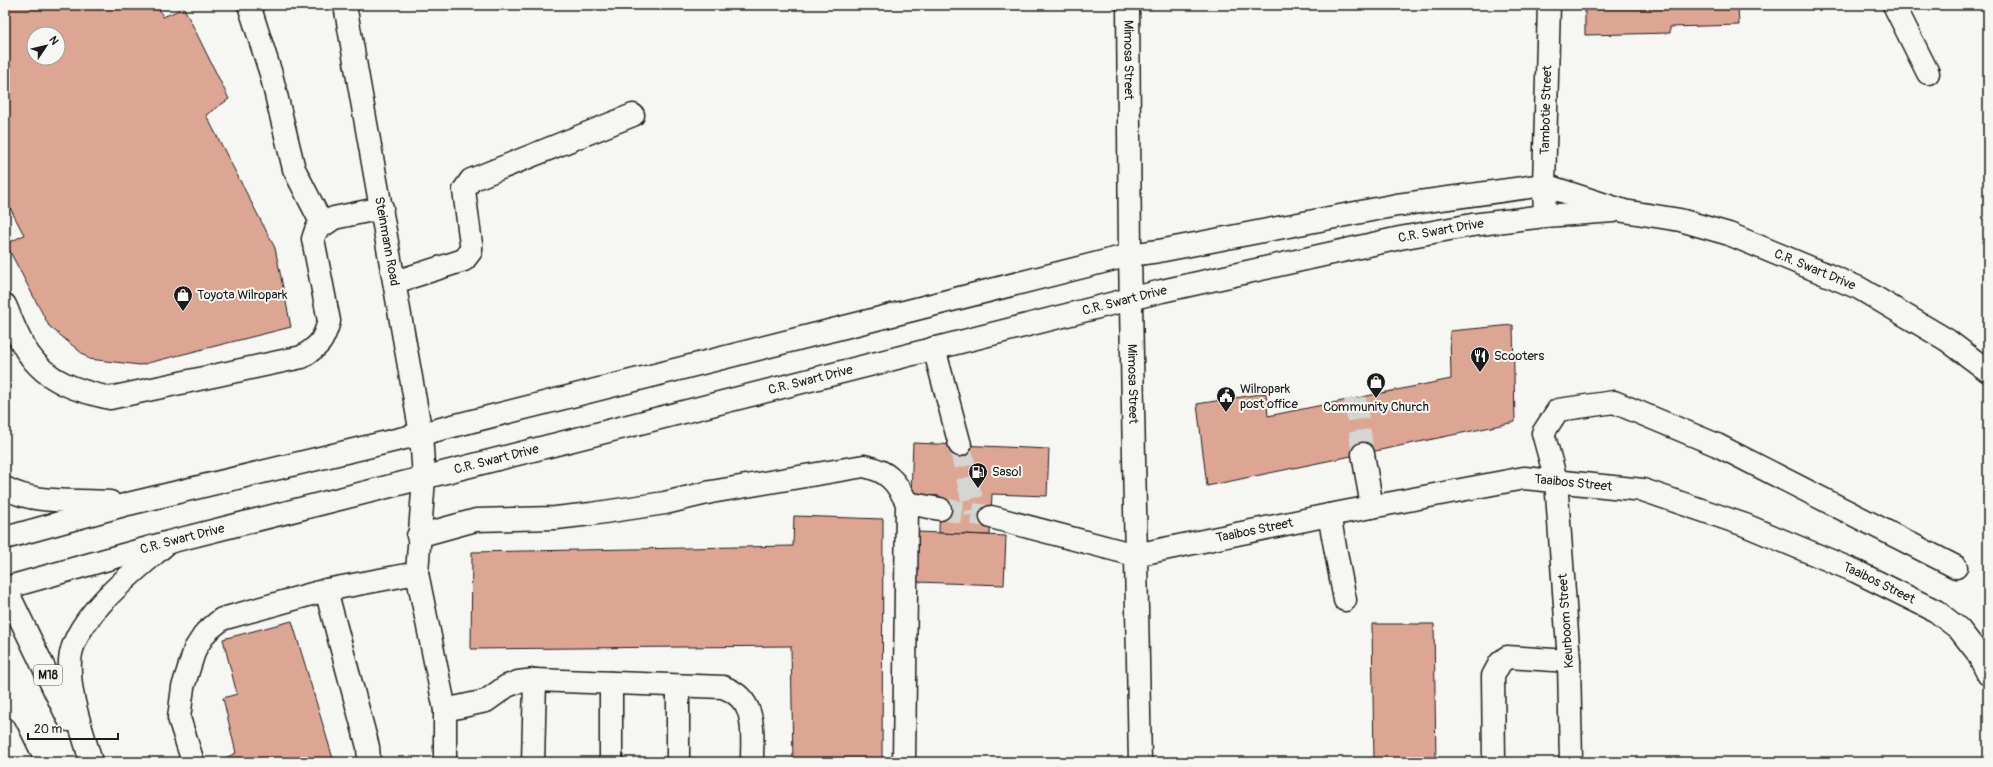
<svg xmlns="http://www.w3.org/2000/svg" width="1993" height="767" viewBox="0 0 1993 767" font-family="Pangolin,sans-serif">
	<style>
		.building { fill: #dda694; stroke: #1c1c1c; fill-rule: evenodd }
		.lines { fill: none; stroke-linecap: round; stroke-linejoin: round }
		.minor-tunnel { stroke: #d5d5d2; stroke-width: 22; stroke-dasharray: 22 11; stroke-linecap: butt }
		.minor-casing { stroke: #1c1c1c; stroke-width: 25 }
		.major-casing { stroke: #1c1c1c; stroke-width: 25 }
		.minor { stroke: #f6f6f2; stroke-width: 22 }
		.major { stroke: #f6f6f2; stroke-width: 22 }
		.labels { text-anchor: middle; dominant-baseline: central; stroke-width: 4; stroke-linejoin: round; paint-order: stroke }
		.shield { fill: #f6f6f2; stroke: #5d5d5c; stroke-width: 1 }
		.shield-label { font-size: 12px; font-weight: bold; fill: #1c1c1c }
		.street-label { font-size: 13px; fill: #1c1c1c; stroke: #f6f6f2 }
		.poi-label { font-size: 13px; fill: #1c1c1c; stroke: #f6f6f2; text-anchor: start }
	</style>
	<rect width="100%" height="100%" fill="#f6f6f2"/>
	<filter id="ink" filterUnits="userSpaceOnUse"><feTurbulence type="fractalNoise" baseFrequency=".025" numOctaves="2"/><feDisplacementMap in="SourceGraphic" scale="8" xChannelSelector="R" yChannelSelector="G"/><feConvolveMatrix kernelMatrix="1 2 1 2 8 2 1 2 1" color-interpolation-filters="sRGB"/></filter>
	<g filter="url(#ink)">
		<!-- building -->
		<g class="building">
			<path d="M5 5H157L163 17 184 8 229 99 206 115 275 248 291 327 140 365 89 359 49 326 6 244 24 235 5 198ZM34 34H58V58H34Z"/>
			<path d="M1724 5V7H1738L1739 25 1670 27V33L1585 35V6Z"/>
			<path d="M1513 325 1515 422 1207 486 1197 404 1266 393 1268 416 1451 379 1450 331Z"/>
			<path d="M913 443 1049 449 1047 496 992 494 990 535 939 533 940 496 911 495Z"/>
			<path d="M794 516 883 519 882 762H793L791 646 471 649 472 552 793 546Z"/>
			<path d="M918 532 1006 536 1004 585 916 582Z"/>
			<path d="M292 621 334 762H217L236 753 223 698 237 694 223 639Z"/>
			<path d="M1372 624H1434L1436 762H1374Z"/>
		</g>
		<g class="lines">
			<!-- minor-tunnel -->
			<g class="minor-tunnel">
				<path d="M1355 398 1363 454"/>
				<path d="M960 445 975 514"/>
				<path d="M940 509 988 516"/>
			</g>
			<!-- minor casing -->
			<g class="minor-casing">
				<g id="minor">
					<path d="M249 5 271 74 294 169 322 224"/>
					<path id="s1" d="M345 5 421 434 424 478 417 573 445 710 486 701 507 686 518 682 535 680 723 687C758 700 752 731 752 762"/>
					<path id="s2" d="M1128 5 1130 255 1140 762"/>
					<path d="M1894 5 1928 73"/>
					<path id="s3" d="M1545 216 1544 185 1549 5"/>
					<path d="M395 282 464 260 471 251V244L464 190 471 180 633 115"/>
					<path d="M5 305C12 321 18 339 28 353 47 382 78 391 110 398L302 357C320 345 323 342 329 321L313 239 316 230 334 218 382 208"/>
					<path d="M934 348 960 445"/>
					<path d="M1363 454 1372 507"/>
					<path d="M907 503 940 509"/>
					<path d="M1329 515 1345 600"/>
					<path id="s4" d="M991 517 1135 555 1329 515 1524 478 1643 490 1745 525 1855 571 1936 611 1959 629 1977 652 1988 674"/>
					<path d="M418 536 476 520 556 518 591 514 665 503 711 492 864 466C888 471 896 481 907 503L904 762"/>
					<path d="M611 683V762"/>
					<path d="M193 762 179 718 183 687 195 649 206 632 222 619 326 590"/>
					<path d="M369 762 368 747 326 590 417 573"/>
					<path d="M445 762V710"/>
					<path d="M533 762 535 680"/>
					<path d="M678 762V686"/>
					<path d="M1494 762 1493 676 1500 663 1507 657 1569 661"/>
					<path d="M1571 762 1569 661 1556 480 1543 433 1558 410 1614 402 1717 445 1956 567"/>
				</g>
			</g>
			<!-- major casing -->
			<g class="major-casing">
				<g id="major">
					<path d="M5 488C36 505 75 499 110 502"/>
					<path id="s5" d="M5 538 128 504 421 434 1130 255 1159 251 1397 205 1544 185 1624 211 1680 220 1729 234 1859 288 1947 340 1988 371"/>
					<path d="M5 587 69 720"/>
					<path id="s6" d="M5 588 169 542 1162 291 1400 238 1472 225 1545 216 1613 211"/>
					<path d="M5 729 21 762"/>
					<path d="M91 762C82 729 68 695 70 661 72 619 135 571 165 545"/>
				</g>
			</g>
			<!-- minor -->
			<use href="#minor" class="minor"/>
			<!-- major -->
			<use href="#major" class="major"/>
		</g>
	</g>
	<!-- icons -->
	<defs>
		<g id="shop-pin" transform="scale(1)"><path d="M0 17L-7.5 6A9.5 9.5 0 1 1 7.5 6Z" fill="#1c1c1c" stroke="#f6f6f2"/><path d="M-5-2.5h2.3a2.7 3.5 0 0 1 5.4 0H5L5.5 6h-11ZM-1.5-2.5h3a1.5 2.3 0 0 0-3 0Z" fill="#fff"/></g>
		<g id="restaurant-pin" transform="scale(1)"><path d="M0 17L-7.5 6A9.5 9.5 0 1 1 7.5 6Z" fill="#1c1c1c" stroke="#f6f6f2"/><path d="M-5-6h1v4h1v-4h1v4h1v-4h1v5L-1.5 .5V6h-2V.5L-5-1ZM5-6V6H3V1.5H1.5Q1.5-4 5-6Z" fill="#fff"/></g>
		<g id="civic-pin" transform="scale(1)"><path d="M0 17L-7.5 6A9.5 9.5 0 1 1 7.5 6Z" fill="#1c1c1c" stroke="#f6f6f2"/><path d="M-.6-6.5H3V-4.5H.6V-3L4-1V1h2V6H-6V1h2V-1L-.6-3ZM-1.2 2.5V6h2.4V2.5Z" fill="#fff"/></g>
		<g id="fuel-pin" transform="scale(1)"><path d="M0 17L-7.5 6A9.5 9.5 0 1 1 7.5 6Z" fill="#1c1c1c" stroke="#f6f6f2"/><path d="M-5.5-6h7V0h2V4h1.3V-2.5L3-4.5l.8-.8L6-3V5H2.5V1h-1V6h-7ZM-4.2-4.7v3.2H.2V-4.7Z" fill="#fff"/></g>
	</defs>
	<g fill-rule="evenodd">
		<use href="#shop-pin" x="183" y="295"/>
		<use href="#restaurant-pin" x="1480" y="356"/>
		<use href="#shop-pin" x="1376" y="382"/>
		<use href="#civic-pin" x="1226" y="396"/>
		<use href="#fuel-pin" x="978" y="472"/>
	</g>
	<g class="labels">
		<!-- shield labels -->
		<rect class="shield" x="34" y="665" width="28" height="20" rx="3"/>
		<g class="shield-label">
			<text x="48" y="675">M18</text>
		</g>
		<!-- street labels -->
		<g class="street-label">
			<text stroke="none"><textPath href="#s2" startOffset="55">Mimosa Street</textPath></text>
			<text stroke="none"><textPath href="#s3" startOffset="106">Tambotie Street</textPath></text>
			<text stroke="none"><textPath href="#s6" startOffset="1480">C.R. Swart Drive</textPath></text>
			<text stroke="none"><textPath href="#s1" startOffset="240">Steinmann Road</textPath></text>
			<text stroke="none"><textPath href="#s5" startOffset="1865">C.R. Swart Drive</textPath></text>
			<text stroke="none"><textPath href="#s6" startOffset="1156">C.R. Swart Drive</textPath></text>
			<text stroke="none"><textPath href="#s6" startOffset="832">C.R. Swart Drive</textPath></text>
			<text stroke="none"><textPath href="#s2" startOffset="379">Mimosa Street</textPath></text>
			<text stroke="none"><textPath href="#s6" startOffset="508">C.R. Swart Drive</textPath></text>
			<text stroke="none"><textPath href="#s4" startOffset="595">Taaibos Street</textPath></text>
			<text stroke="none"><textPath href="#s4" startOffset="271">Taaibos Street</textPath></text>
			<text stroke="none"><textPath href="#s6" startOffset="184">C.R. Swart Drive</textPath></text>
			<text stroke="none"><textPath href="#s4" startOffset="919">Taaibos Street</textPath></text>
			<text transform="translate(1566 621) rotate(-94)">Keurboom Street</text>
		</g>
		<!-- poi labels -->
		<g class="poi-label">
			<text x="197" y="295">Toyota Wilropark</text>
			<text x="1494" y="356">Scooters</text>
			<text x="1240" y="389">Wilropark<tspan x="1240" dy="15">post office</tspan></text>
			<text x="1376" y="407" text-anchor="middle">Community Church</text>
			<text x="992" y="472">Sasol</text>
		</g>
	</g>
	<!-- margin -->
	<rect width="1993" height="767" fill="none" stroke="#f6f6f2" stroke-width="20"/>
	<rect x="10" y="10" width="1973" height="747" fill="none" stroke="#1c1c1c" stroke-width="1.5" filter="url(#ink)"/>
	<!-- north arrow -->
	<g transform="translate(46 46) rotate(55)"><circle r="19" fill="#f6f6f2" stroke="#9f9f9c"/>
	<path d="M0-3L7 15L0 10L-7 15Z" fill="#1c1c1c"/>
	<text y="-6" font-size="11" font-weight="bold" text-anchor="middle" fill="#1c1c1c">N</text>
	</g>
	<!-- scale -->
	<path d="M28 733v6h90v-6" fill="none" stroke="#1c1c1c" stroke-width="2"/>
	<text x="34" y="733" font-size="12" fill="#1c1c1c" stroke="#f6f6f2" stroke-width="3" paint-order="stroke">20 m</text>
</svg>
